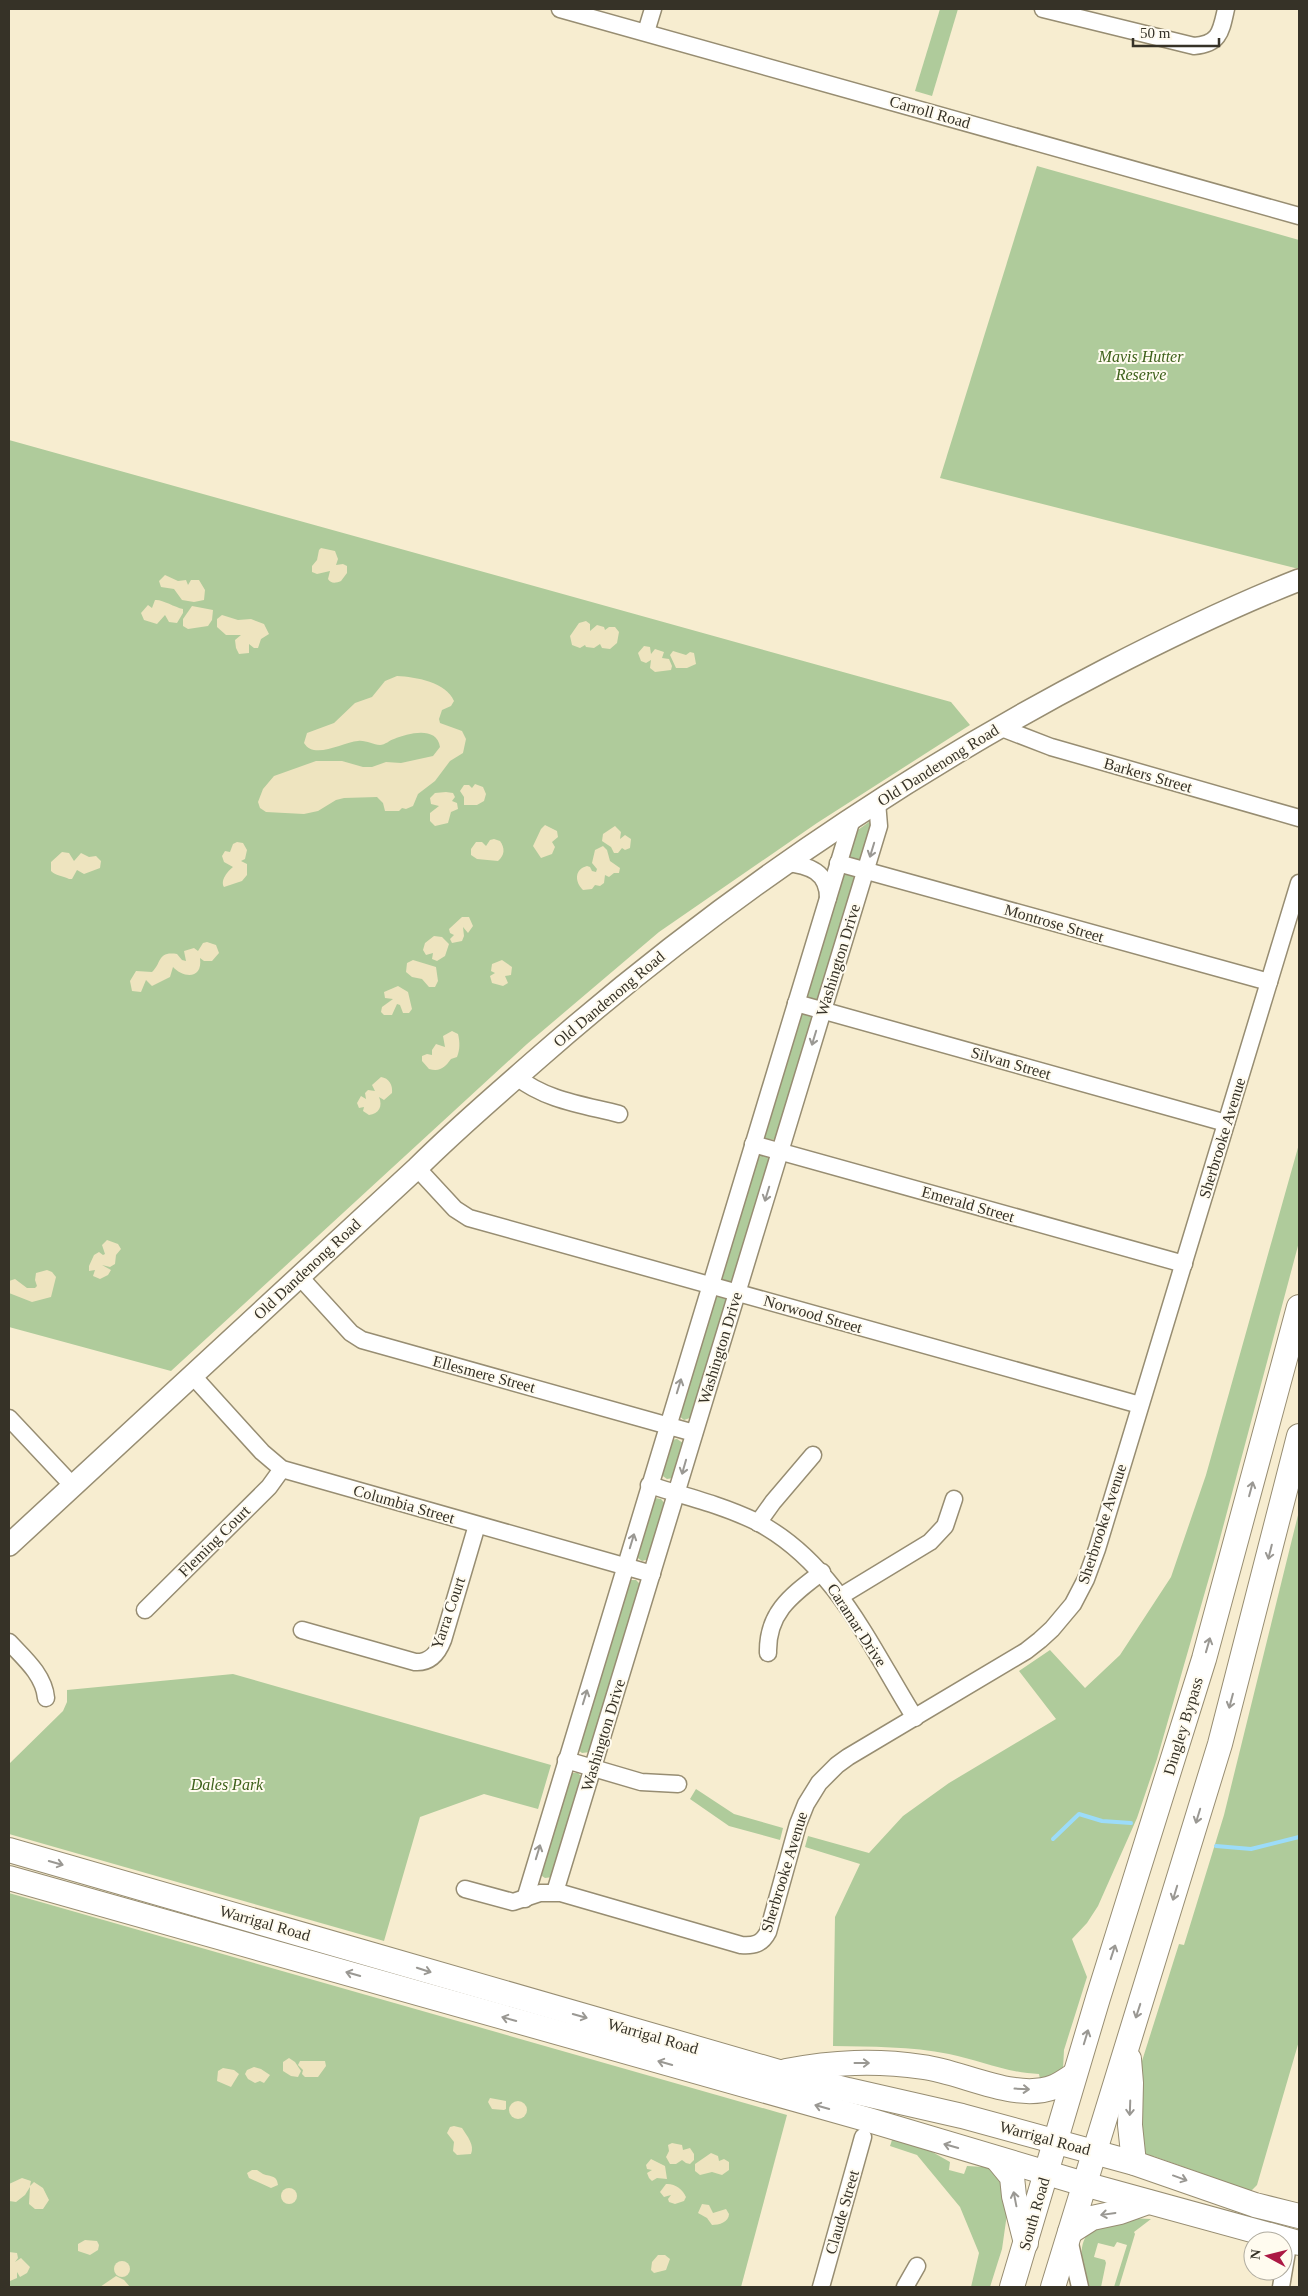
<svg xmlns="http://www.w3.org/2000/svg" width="1308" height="2296" viewBox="0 0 1308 2296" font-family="'Times New Roman',serif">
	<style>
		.green { fill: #afcb9b }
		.sand { fill: #eee4bf }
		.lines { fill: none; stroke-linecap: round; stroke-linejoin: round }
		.stream { stroke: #9cdcf9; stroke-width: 4 }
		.minor-casing { stroke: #978d72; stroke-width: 19 }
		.major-casing { stroke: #978d72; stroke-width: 24 }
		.highway-casing { stroke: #978d72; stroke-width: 26 }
		.minor { stroke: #fff; stroke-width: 16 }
		.major { stroke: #fff; stroke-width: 21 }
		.highway { stroke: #fff; stroke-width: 24 }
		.oneway { stroke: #9a9893 }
		.labels { text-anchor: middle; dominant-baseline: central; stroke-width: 4; stroke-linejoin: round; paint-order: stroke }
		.street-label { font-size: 16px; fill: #363227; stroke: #fffbef }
		.park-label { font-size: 16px; font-style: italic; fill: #3e611b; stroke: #fffbef }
	</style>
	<rect width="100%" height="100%" fill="#f7edd0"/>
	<!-- green -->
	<g class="green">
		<path d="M940 9H958L932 96 915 91Z"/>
		<path d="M1037 166 1299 240V569L940 478Z"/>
		<path d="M9 440 951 702 970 725 817 823 659 932 527 1044 171 1371 9 1327Z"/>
		<path d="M869 822 873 823 861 860 850 859 849 857 855 832Z"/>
		<path d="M845 873 853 874 856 879 818 1000 816 1001 806 998 843 874Z"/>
		<path d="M804 1013 810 1015 813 1019 776 1140 764 1139 762 1135 801 1014Z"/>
		<path d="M1299 1144V1242L1215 1557 1157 1759 1137 1818 1098 1906 1087 1923 1072 1939 1087 1977 1064 2050 1063 2069 1041 2084 1039 2074C1007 2073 979 2060 949 2054 911 2046 871 2047 833 2046L835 1917 860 1864 805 1847 808 1836 869 1853 903 1816 949 1783 1056 1719 1019 1671 1050 1650 1085 1688 1120 1655 1171 1577 1206 1475Z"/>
		<path d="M761 1153 770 1159 733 1281 724 1282 720 1278 758 1154Z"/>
		<path d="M718 1294 728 1300 693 1417 684 1420 678 1415 712 1297Z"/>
		<path d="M677 1439 683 1443 673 1478 667 1479 660 1474 671 1440Z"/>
		<path d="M655 1498 661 1499 665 1504 650 1559 642 1561 635 1556 653 1499Z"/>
		<path d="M1299 1511V2041L1257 2185 1251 2191 1153 2156V2159L1146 2156 1135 2133 1136 2080 1179 1944 1184 1945 1224 1815Z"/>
		<path d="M631 1580H636L641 1585 590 1752 582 1753 577 1749 628 1581Z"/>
		<path d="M233 1674 551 1765 538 1809 484 1794 420 1817 384 1941 9 1834V1764L63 1711 67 1702V1690Z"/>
		<path d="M572 1773H578L583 1778 553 1877 545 1878 539 1874 569 1774Z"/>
		<path d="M696 1789 734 1814 783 1828 780 1840 729 1826 690 1799Z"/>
		<path d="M9 1893 787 2115 741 2287H9Z"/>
		<path d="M893 2137 927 2149 950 2162 949 2170 964 2174 967 2166 984 2167 1002 2173 1008 2207 1002 2249 990 2287H971L979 2253 960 2207 917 2155 890 2146Z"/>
		<path d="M1129 2218 1151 2219 1134 2232 1135 2234 1119 2287H1114L1127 2245 1117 2242 1114 2247 1098 2243 1094 2257 1105 2260 1106 2263 1101 2287H1088C1084 2268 1075 2247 1090 2231Z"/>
	</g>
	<!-- sand -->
	<g class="sand">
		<path d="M321 548 335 551 338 559 336 565 343 564 347 566V573L341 581C336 583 331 584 328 579L330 571 317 574 312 572V566L317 560 319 550Z"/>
		<path d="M165 575 178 581 186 580 188 585 191 580H199L205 590 204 600 194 602 182 600 174 589 161 587 159 581Z"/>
		<path d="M155 600C162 599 174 607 183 609V613L177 623 169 622 165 615 157 624 144 620 141 613 148 605 152 608Z"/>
		<path d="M192 606 213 610 212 620 208 626 188 629 183 626V619Z"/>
		<path d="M222 615 238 620 251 619 264 624 269 634 261 639 258 648H254L249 644V653L239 654 236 648 235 640 241 635H226L217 627V619Z"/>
		<path d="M586 621 590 624V631L597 625 604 627 605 630 609 627H615L619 632 617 643 610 649 602 648 600 644 594 648 586 647 585 645 580 648 572 645 570 636 579 623Z"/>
		<path d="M644 646 650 647 651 654 655 649 664 652 662 658 669 659 672 666 671 670 655 672 650 668 651 660 646 663 641 661 638 653Z"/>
		<path d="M673 651 686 655 690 652 694 653 696 664 687 668H676L670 655Z"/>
		<path d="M397 676C416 677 446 682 454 701L451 706 442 710 439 719 440 723 462 731 466 739 463 753 450 761 435 781 418 794 413 806 406 809 402 808 399 811H385L383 803 377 797 344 798 336 800 318 811 304 814 266 812 260 808 258 802 263 789 274 776 316 761H342L363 767H372L386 762 401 763 433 756 440 747C437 726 409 733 394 739 390 740 385 745 380 745 373 745 366 740 358 741 343 742 314 760 304 743L307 733 334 723 355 703 372 697 385 681Z"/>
		<path d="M464 785H469L472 788 475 784 483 787 486 794 484 801 477 805H464V797L460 791Z"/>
		<path d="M446 792 453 793 455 797 452 801 457 803 458 809 451 812 448 823 435 826 430 821V813L439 806 431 804 430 798 435 793Z"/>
		<path d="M545 825 557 831 558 837 552 842 555 847 552 854 541 858 533 846 541 829Z"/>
		<path d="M615 826 621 832 620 839 625 835 631 839 630 848 625 850 622 848 618 853H614L611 847 602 841 603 834Z"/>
		<path d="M494 839 500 841C505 848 505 855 498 861L477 859 471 855V849L476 842H482L486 846 490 840Z"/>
		<path d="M237 842 243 843 247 850 245 859 241 861 247 864V875L242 881 224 887C220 880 228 871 233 867L224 862 222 856 225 851 230 852 233 844Z"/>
		<path d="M603 846 607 850 610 861 620 868 619 873H614L609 877 605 875 604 883 600 886 595 885 592 889 583 890C574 881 575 869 587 866L590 867 592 871 596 872 597 869 592 863 595 850Z"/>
		<path d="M62 852 69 853 74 861 81 853 89 857 96 856 101 861 100 868 84 874 77 870 72 879H69C64 876 56 876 51 871V862Z"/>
		<path d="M462 917H469L473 926 468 933 463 927 464 936 462 941 452 943 450 939 454 935 450 933 449 929Z"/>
		<path d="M434 936 442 937 449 944 445 956 437 961 432 959 433 953 426 955 423 950 425 943Z"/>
		<path d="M207 942 216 945 219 953 212 961H204L200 958C203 980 183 978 173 967L170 977 152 986 146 980 141 992 132 991 130 981 136 971 152 972C162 963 157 951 177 954L182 960 186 961 184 951 194 948 198 951 203 943Z"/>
		<path d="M413 960 436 967 438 981 435 987H429L422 979 412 977 406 972 407 963Z"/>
		<path d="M502 960 512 967 511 975 505 976 508 983 503 986 492 983 490 976 495 973 491 971 492 964Z"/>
		<path d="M398 986 408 992 412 1009 409 1013H403L400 1005 397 1004 392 1015H384L381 1012 382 1007 393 999 385 998 384 992Z"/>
		<path d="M452 1031 458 1034C460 1042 460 1050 457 1057L451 1059C445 1067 441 1072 429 1069L422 1061V1056L427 1054 432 1055V1050L436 1044 445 1047 443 1036Z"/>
		<path d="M381 1077C389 1078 393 1085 392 1093L384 1100 379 1097C383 1106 379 1114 369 1115L363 1111 364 1107 359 1108 357 1103 361 1096 366 1099 365 1093 368 1090 375 1091 372 1085Z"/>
		<path d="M107 1240 118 1244 121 1249 116 1255 115 1264 110 1267 102 1265 111 1270 108 1275 100 1279 93 1276 95 1270 89 1271V1266L94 1255 99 1252 103 1255 105 1254 102 1245Z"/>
		<path d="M47 1270 52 1272 56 1277 51 1297 32 1302 9 1293V1281L15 1279 27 1288H35L37 1286 35 1280 36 1273Z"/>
		<path d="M289 2058 295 2062 301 2071 298 2077 291 2076 283 2071V2062Z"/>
		<path d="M300 2061H325L326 2066 318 2077H305L302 2074 303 2070 298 2065Z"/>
		<path d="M254 2067 261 2069 270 2075 264 2083 260 2081 255 2083 248 2079 245 2074 247 2070Z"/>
		<path d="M223 2068 234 2070 239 2074 231 2087 217 2081 218 2071Z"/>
		<path d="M490 2098 506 2101V2109L504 2110 492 2109 488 2102Z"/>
		<circle cx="518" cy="2110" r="9"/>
		<path d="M454 2126 462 2128C467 2136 475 2145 471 2154L457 2155 453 2151 454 2142 447 2133 450 2127Z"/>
		<path d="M672 2143 682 2145 683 2150 690 2148 694 2154V2160L690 2164 686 2163 682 2160 676 2164H670L666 2157 669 2151 668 2145Z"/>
		<path d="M711 2153 718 2156 719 2161 724 2159 729 2162V2170L722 2175 712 2172 700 2175 695 2171V2164Z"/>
		<path d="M651 2159 665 2166 667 2179 657 2178 652 2181 649 2178 647 2173 652 2170 647 2169 646 2165Z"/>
		<path d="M252 2170H257C259 2171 261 2173 263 2174 271 2177 277 2175 278 2185L271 2188 249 2178 247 2173Z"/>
		<path d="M22 2178 31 2181 30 2186 34 2182 43 2188 49 2200 43 2209H35L29 2204 30 2187 25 2195 16 2202 9 2201V2184Z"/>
		<path d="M666 2184C674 2183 683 2189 686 2197L684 2201 675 2204 669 2202 668 2199 671 2195 664 2197 660 2192Z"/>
		<circle cx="289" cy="2196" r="8"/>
		<path d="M702 2204 709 2205 713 2213 726 2209 729 2214C729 2222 719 2225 712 2225L707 2218 698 2213Z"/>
		<path d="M85 2240 97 2241 99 2245 98 2250 90 2255 78 2251V2244Z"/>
		<path d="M9 2252 17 2253 18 2258 15 2262 21 2258 30 2267 27 2273 20 2277 17 2272V2278L10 2281Z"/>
		<path d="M658 2255H665L670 2259 666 2270 654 2273 651 2270 652 2262Z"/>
		<circle cx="122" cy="2269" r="8"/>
		<path d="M116 2276 124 2280 130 2287H100Z"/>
	</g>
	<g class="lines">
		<!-- stream -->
		<g class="stream">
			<path d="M1053 1839 1079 1814 1102 1821 1131 1823"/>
			<path d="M1216 1846 1251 1849 1299 1837"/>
		</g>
		<!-- minor casing -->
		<g class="minor-casing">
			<g id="minor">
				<path d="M560 9 1299 216"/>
				<path d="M1043 9 1194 46C1220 44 1221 31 1226 9"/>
				<path d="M646 32 653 9"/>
				<path d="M999 727 1051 747 1299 818"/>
				<path d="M786 863C809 865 828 872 828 898"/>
				<path d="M838 863 1269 982"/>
				<path d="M796 1003 1226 1123"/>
				<path d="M517 1077C545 1100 584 1105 619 1114"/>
				<path d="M753 1144 1184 1264"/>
				<path d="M417 1168 455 1209 469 1218 1140 1405"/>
				<path d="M299 1276 351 1333 362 1340 694 1433"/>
				<path d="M192 1375 262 1452 282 1469 652 1574"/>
				<path d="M9 1418 73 1486"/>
				<path d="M649 1485C685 1496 722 1505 757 1522 835 1563 870 1646 915 1718"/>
				<path d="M758 1523 773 1502 813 1455"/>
				<path d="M841 1596 930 1542 945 1526 954 1499"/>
				<path d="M145 1610 269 1487 282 1469"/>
				<path d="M302 1630 415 1662C430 1663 438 1653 443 1640L477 1525"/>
				<path d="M9 1642C24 1658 44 1675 46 1698"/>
				<path d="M768 1653C767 1612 792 1595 822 1572"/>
				<path d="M566 1760 641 1782 678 1784"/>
				<path d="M465 1889 513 1902 540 1893H561L741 1945C754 1946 762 1944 768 1932L798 1824 806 1804 819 1783 837 1765 848 1757 1026 1651 1040 1640 1052 1629 1073 1604 1086 1579 1097 1549 1299 883"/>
				<path d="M555 1892 879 826 877 802"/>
				<path d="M525 1899 852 819"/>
				<path d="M1069 2239 1080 2287"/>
				<path d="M821 2287 863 2137"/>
				<path d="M905 2287 917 2266"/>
				<path d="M1281 2287 1289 2240"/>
			</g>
		</g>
		<!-- major casing -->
		<g class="major-casing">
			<path id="major" d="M9 1545 417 1168C455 1130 495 1096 536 1060 709 908 900 776 1105 670 1169 637 1233 606 1299 580"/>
		</g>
		<!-- highway casing -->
		<g class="highway-casing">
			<g id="highway">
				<path d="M9 1850 779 2072 848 2090 962 2116 1134 2163 1255 2205 1299 2216"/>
				<path d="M9 1878 869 2120 1084 2184 1299 2243"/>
				<path d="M1129 2059 1131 2083 1130 2125 1134 2163"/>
				<path d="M786 2071C834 2062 875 2060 923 2067 963 2072 1015 2102 1054 2087 1061 2084 1068 2079 1074 2075"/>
				<path d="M998 2160 1012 2177 1014 2196 1026 2243"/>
				<path d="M1070 2232 1092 2218 1120 2212 1148 2202"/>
				<path d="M1012 2287 1098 1998 1204 1659 1299 1307"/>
				<path d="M1053 2287 1220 1744 1299 1436"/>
			</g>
		</g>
		<!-- minor -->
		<use href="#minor" class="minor"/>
		<!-- major -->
		<use href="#major" class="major"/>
		<!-- highway -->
		<use href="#highway" class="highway"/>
	</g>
	<!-- one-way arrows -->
	<defs><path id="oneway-shaft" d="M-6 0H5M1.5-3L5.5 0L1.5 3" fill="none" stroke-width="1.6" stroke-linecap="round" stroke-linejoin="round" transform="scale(1.25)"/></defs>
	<g class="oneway">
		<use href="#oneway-shaft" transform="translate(872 850) rotate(107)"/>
		<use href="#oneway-shaft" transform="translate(814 1038) rotate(107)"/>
		<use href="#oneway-shaft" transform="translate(767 1194) rotate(107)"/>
		<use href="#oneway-shaft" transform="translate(679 1386) rotate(-73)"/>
		<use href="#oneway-shaft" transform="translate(684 1467) rotate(106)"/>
		<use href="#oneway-shaft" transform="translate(1251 1489) rotate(-75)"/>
		<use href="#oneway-shaft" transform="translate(632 1541) rotate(-73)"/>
		<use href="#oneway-shaft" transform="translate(1270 1552) rotate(104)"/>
		<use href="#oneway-shaft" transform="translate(1208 1645) rotate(-74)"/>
		<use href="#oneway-shaft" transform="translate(585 1697) rotate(-73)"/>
		<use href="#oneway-shaft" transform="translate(1231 1701) rotate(105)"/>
		<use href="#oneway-shaft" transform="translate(1198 1816) rotate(107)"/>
		<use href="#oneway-shaft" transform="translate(538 1852) rotate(-73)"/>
		<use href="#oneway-shaft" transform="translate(56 1863) rotate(16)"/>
		<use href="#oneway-shaft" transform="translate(1175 1893) rotate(107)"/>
		<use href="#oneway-shaft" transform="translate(1113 1952) rotate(-72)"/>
		<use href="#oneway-shaft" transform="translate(424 1970) rotate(18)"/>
		<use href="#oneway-shaft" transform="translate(353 1974) rotate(-164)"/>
		<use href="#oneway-shaft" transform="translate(1138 2011) rotate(108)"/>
		<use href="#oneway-shaft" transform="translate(580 2016) rotate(16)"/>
		<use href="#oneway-shaft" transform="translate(509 2019) rotate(-164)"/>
		<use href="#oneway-shaft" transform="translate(1086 2037) rotate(-73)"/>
		<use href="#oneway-shaft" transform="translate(665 2063) rotate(-164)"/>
		<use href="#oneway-shaft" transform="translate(862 2063)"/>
		<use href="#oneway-shaft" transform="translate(1022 2089) rotate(3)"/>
		<use href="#oneway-shaft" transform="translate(822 2107) rotate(-164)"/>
		<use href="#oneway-shaft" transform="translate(1130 2108) rotate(92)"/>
		<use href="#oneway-shaft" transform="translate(951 2146) rotate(-164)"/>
		<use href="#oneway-shaft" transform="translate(1180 2178) rotate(20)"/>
		<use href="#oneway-shaft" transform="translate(1015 2199) rotate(-101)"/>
		<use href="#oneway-shaft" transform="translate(1108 2214) rotate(172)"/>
	</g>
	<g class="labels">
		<!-- street labels -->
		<g class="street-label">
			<text transform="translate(930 112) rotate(16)">Carroll Road</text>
			<text transform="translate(938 765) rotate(-32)">Old Dandenong Road</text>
			<text transform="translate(1148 775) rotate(16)">Barkers Street</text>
			<text transform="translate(1054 923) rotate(16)">Montrose Street</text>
			<text transform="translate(838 960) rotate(-73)">Washington Drive</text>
			<text transform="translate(609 999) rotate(-40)">Old Dandenong Road</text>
			<text transform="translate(1011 1063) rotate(16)">Silvan Street</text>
			<text transform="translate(1222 1138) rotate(-73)">Sherbrooke Avenue</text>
			<text transform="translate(968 1204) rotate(16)">Emerald Street</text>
			<text transform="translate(307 1269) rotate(-43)">Old Dandenong Road</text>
			<text transform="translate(813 1314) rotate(16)">Norwood Street</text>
			<text transform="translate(720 1348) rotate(-73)">Washington Drive</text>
			<text transform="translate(484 1374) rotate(15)">Ellesmere Street</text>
			<text transform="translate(404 1504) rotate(16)">Columbia Street</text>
			<text transform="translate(1102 1524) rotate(-72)">Sherbrooke Avenue</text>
			<text transform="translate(214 1541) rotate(-45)">Fleming Court</text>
			<text transform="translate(448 1613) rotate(-71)">Yarra Court</text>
			<text transform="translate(857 1625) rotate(57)">Caramar Drive</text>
			<text transform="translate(1183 1726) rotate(-73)">Dingley Bypass</text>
			<text transform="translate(603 1735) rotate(-73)">Washington Drive</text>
			<text transform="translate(784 1872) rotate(-73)">Sherbrooke Avenue</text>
			<text transform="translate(265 1923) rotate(16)">Warrigal Road</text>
			<text transform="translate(653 2036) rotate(16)">Warrigal Road</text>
			<text transform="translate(1045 2138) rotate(15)">Warrigal Road</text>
			<text transform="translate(842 2212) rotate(-74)">Claude Street</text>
			<text transform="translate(1034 2214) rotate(-74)">South Road</text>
		</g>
		<!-- park labels -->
		<g class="park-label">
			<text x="1141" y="356">Mavis Hutter<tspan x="1141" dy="18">Reserve</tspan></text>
			<text x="227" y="1784">Dales Park</text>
		</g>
	</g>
	<!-- border -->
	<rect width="1308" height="2296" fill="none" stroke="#363227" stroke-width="20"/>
	<!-- north arrow -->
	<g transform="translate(1268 2256) rotate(277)"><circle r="24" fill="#fffbef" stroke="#afab9f"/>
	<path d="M0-4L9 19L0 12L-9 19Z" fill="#ac1844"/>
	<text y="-8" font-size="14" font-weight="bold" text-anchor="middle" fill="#363227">N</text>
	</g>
	<!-- scale -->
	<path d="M1133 38v8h86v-8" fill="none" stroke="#363227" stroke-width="2.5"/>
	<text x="1140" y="38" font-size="15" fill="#363227" stroke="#fffbef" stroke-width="4" paint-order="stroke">50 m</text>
</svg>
